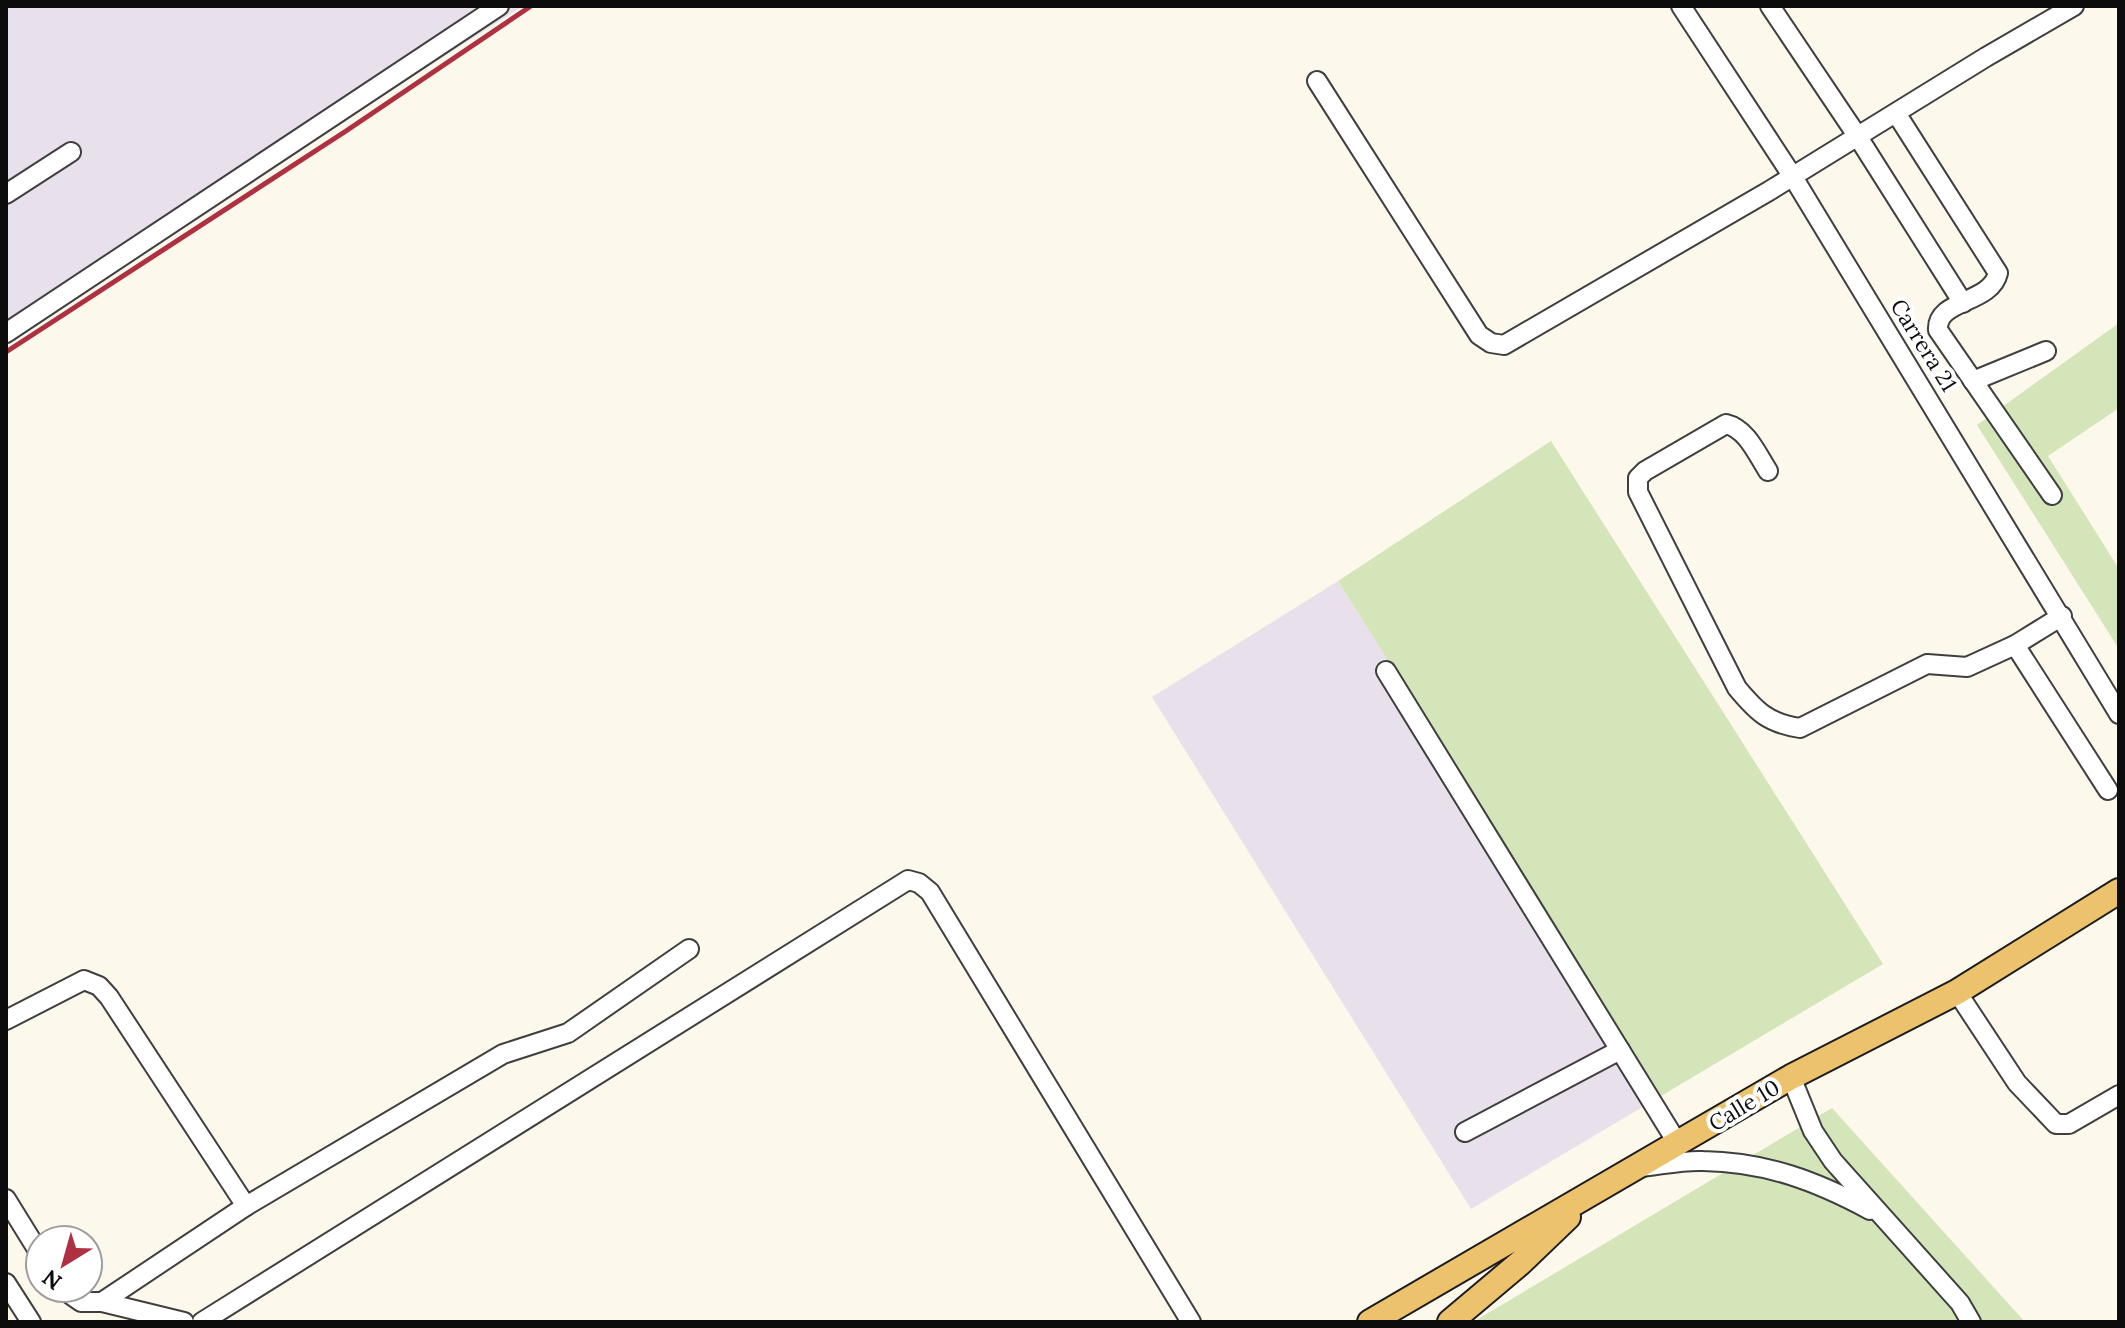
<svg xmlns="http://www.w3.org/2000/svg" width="2125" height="1328" viewBox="0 0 2125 1328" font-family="Lora,serif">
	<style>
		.industrial { fill: #e8e0ea }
		.green { fill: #d3e5b9 }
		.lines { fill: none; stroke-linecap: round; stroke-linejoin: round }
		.minor-casing { stroke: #3f3f3f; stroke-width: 22 }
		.major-casing { stroke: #1d1d1d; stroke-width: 28 }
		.minor { stroke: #fff; stroke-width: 18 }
		.major { stroke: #edc26c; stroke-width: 24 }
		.rail { stroke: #af3041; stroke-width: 5 }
		.labels { text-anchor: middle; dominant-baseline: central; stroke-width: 8; stroke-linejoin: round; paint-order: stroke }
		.street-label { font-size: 22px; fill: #0c0c0c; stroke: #fff }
	</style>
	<rect width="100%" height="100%" fill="#fdf8ec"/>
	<!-- industrial -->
	<g class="industrial">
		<path d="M6 6H523L6 337Z"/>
		<path d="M1338 581 1661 1096 1471 1209 1152 697Z"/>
	</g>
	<!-- green -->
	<g class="green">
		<path d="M2119 323V408L2048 456 2119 569V649L1977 425Z"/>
		<path d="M1551 441 1883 964 1661 1096 1338 581Z"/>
		<path d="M1832 1108 2025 1322H1473Z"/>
	</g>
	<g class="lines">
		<!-- minor casing -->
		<g class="minor-casing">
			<g id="minor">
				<path d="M1681 6 1793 177 2119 714"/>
				<path d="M1770 6 1858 137 1963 303"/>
				<path d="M1317 81 1479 335 1491 343 1504 345 1769 191 1986 57 2074 6"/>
				<path d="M1896 113 1998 273C1991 304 1936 299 1938 330L2052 495"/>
				<path d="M6 194 71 152"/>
				<path d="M6 333 499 6"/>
				<path d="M1973 381 2046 351"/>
				<path d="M1768 471C1757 454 1747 429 1726 424L1645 471 1638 478V492L1737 688C1757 712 1768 723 1800 728L1927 664 1967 667 2015 645 2062 616"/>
				<path d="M2015 645 2108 790"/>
				<path d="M1386 671 1678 1144"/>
				<path d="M1957 992 2017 1083 2056 1124H2069L2119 1095"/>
				<path d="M6 1020 84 980 99 986 109 997 246 1206 503 1054 568 1033 689 949"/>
				<path d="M1791 1077 1813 1131 1833 1161 1960 1303 1971 1322"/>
				<path d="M1465 1132 1620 1050"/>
				<path d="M1641 1167C1661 1165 1683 1160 1703 1161 1766 1162 1816 1181 1870 1210"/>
				<path d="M6 1199 40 1254"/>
				<path d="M6 1283 31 1322"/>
				<path d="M61 1288 81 1302H102L246 1206"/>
				<path d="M102 1302 184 1322"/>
				<path d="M202 1322 908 880 919 883 930 892 1191 1322"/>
			</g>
		</g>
		<!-- major casing -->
		<g class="major-casing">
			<g id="major">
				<path d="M1370 1322 1791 1077 1957 992 2119 891"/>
				<path d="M1450 1322 1520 1263 1568 1217"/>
			</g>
		</g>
		<!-- minor -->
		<use href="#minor" class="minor"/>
		<!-- major -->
		<use href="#major" class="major"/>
		<!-- rail -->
		<path class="rail" d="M6 352 346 131 531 6"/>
	</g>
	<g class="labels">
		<!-- street labels -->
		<g class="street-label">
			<text transform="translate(1924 345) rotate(58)">Carrera 21</text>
			<text transform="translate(1744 1105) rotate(-31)">Calle 10</text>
		</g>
	</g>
	<!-- border -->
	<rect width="2125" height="1328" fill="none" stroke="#0c0c0c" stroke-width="16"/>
	<!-- north arrow -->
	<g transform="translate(64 1264) rotate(217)"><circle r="38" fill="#ffffff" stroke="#9e9e9e" stroke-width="2"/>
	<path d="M0-6L14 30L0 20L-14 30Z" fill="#af3041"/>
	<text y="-12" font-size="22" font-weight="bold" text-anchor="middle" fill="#0c0c0c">N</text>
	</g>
</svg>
